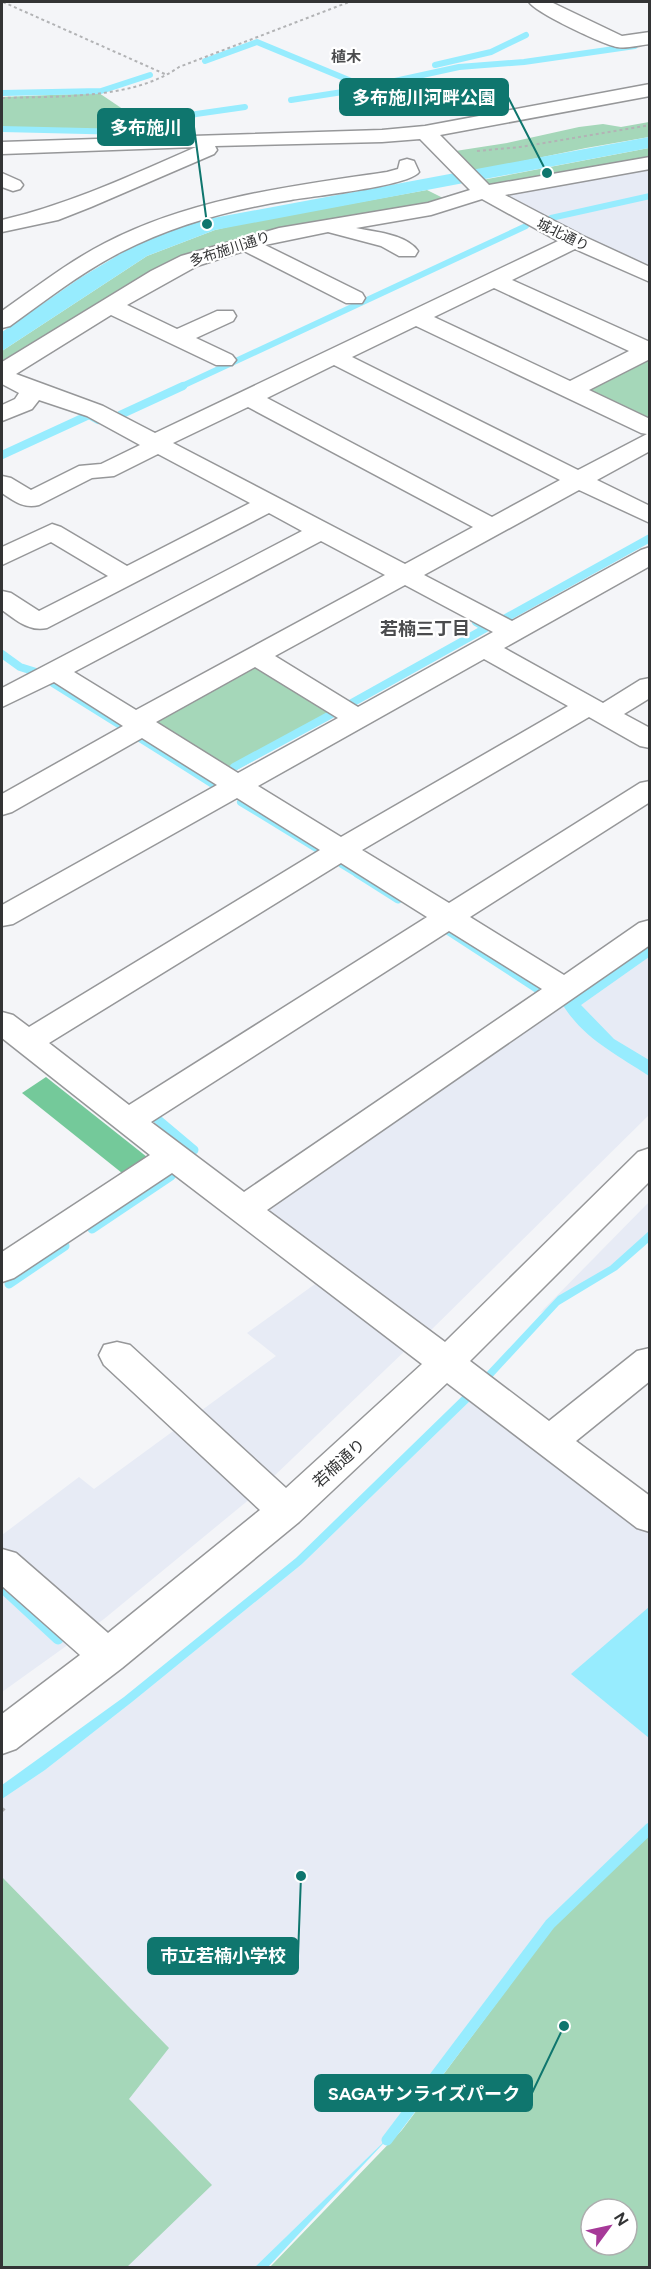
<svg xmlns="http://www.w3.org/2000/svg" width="651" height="2269" viewBox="0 0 651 2269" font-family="Figtree,'Noto Sans JP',sans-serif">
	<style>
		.built { fill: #e7ebf5 }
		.green { fill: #a5d7b9; fill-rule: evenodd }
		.forest { fill: #74c99a }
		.water { fill: #97ecfe }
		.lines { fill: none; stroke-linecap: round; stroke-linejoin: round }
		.stream-far3 { stroke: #97ecfe; stroke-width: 6 }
		.stream-far2 { stroke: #97ecfe; stroke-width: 8 }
		.stream-far1 { stroke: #97ecfe; stroke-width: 9 }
		.stream { stroke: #97ecfe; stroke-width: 11 }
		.minor-casing { stroke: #969799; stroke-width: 3 }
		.path-far1 { stroke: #b2b3b5; stroke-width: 2; stroke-dasharray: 3 3; stroke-linecap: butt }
		.path { stroke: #b2b3b5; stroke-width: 4.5; stroke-dasharray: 6 6; stroke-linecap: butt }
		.minor { fill: #fff; fill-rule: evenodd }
		.labels { text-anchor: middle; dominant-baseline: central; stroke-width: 4.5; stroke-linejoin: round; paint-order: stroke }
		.far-street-label { font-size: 14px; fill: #333435; stroke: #fff }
		.far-neighbourhood-label { font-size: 15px; font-weight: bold; fill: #4b4c4e; stroke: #fff }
		.street-label { font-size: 16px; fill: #333435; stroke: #fff }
		.neighbourhood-label { font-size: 18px; font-weight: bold; fill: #4b4c4e; stroke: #fff }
		.leader { fill: none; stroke: #0f766e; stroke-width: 2 }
		.callout-dot { fill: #0f766e; stroke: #fff; stroke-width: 2 }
		.callout { fill: #0f766e; stroke: #0f766e; stroke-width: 2 }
		.callout-label { font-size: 18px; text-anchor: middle; font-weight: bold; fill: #fff }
	</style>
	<rect width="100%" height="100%" fill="#f4f5f8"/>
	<!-- built -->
	<g class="built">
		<path d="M650 166 649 266 582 236 503 196V192Z"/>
		<path d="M649 951V1115L424 1337 256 1207 556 1006Z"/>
		<path d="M649 1202V1236L613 1268 539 1314Z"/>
		<path d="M322 1279 409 1347 251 1498 104 1619 2 1692V1535L79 1477 94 1489 276 1356 247 1333Z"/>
		<path d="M474 1397 649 1533V1828L550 1924 395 2131 255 2267 2 2268V1799L45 1770 132 1702 302 1564Z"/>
	</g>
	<!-- green -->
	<g class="green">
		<path d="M99 93 142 122 121 130 2 127V97Z"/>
		<path d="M649 122V137L586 148 470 172 449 152 507 143 579 127 603 124 621 127Z"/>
		<path d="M649 148V159L487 188 477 181Z"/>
		<path d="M427 190 445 199 414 208 293 226 173 262 2 367V351L147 256 215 230 244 223Z"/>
		<path d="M649 355V424L579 390Z"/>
		<path d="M248 666 263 667 338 713 233 772 156 726V717Z"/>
		<path d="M649 1833V2267H270L402 2130 557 1922ZM591 2209H627V2245H591Z"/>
		<path d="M2 1877 169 2048 129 2099 212 2185 127 2267H2Z"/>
	</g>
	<!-- forest -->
	<path class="forest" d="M46 1077 147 1157 122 1173 22 1093Z"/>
	<!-- water -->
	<g class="water">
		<path d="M649 137V148L215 230 147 256 2 351V332L80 278 135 245 197 221Z"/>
		<path d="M649 943V957L581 1005 614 1039 649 1060V1076C616 1054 582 1038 561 1002Z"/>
		<path d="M649 1231V1242L617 1270 559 1305 474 1397 302 1564 132 1702 45 1770 2 1799V1785L124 1697 296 1558 484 1375 558 1296 610 1266Z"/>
		<path d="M649 1607V1738L571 1674Z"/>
		<path d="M395 2131 268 2267H255Z"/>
	</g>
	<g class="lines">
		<!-- stream-far3 -->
		<g class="stream-far3">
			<path d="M205 61 257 42 356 83 366 81"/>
			<path d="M435 65 491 52 526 35"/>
			<path d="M2 93 101 91 150 75"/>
			<path d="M291 100 349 91 459 67 524 62 635 46"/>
			<path d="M2 129 128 132 196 114 245 107"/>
			<path d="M551 218 650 196"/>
			<path d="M180 387 526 226"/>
		</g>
		<!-- stream-far2 -->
		<g class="stream-far2">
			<path d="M120 415 183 386"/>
			<path d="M2 455 89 415 98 420"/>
			<path d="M504 619 650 538"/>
			<path d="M2 654 20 667 36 672"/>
			<path d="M53 683 122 726"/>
			<path d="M350 704 486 628 476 622"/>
			<path d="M140 738 213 784"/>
			<path d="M234 767 332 714"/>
			<path d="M241 802 318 849"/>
			<path d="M342 864 360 875"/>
		</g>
		<!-- stream-far1 -->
		<g class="stream-far1">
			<path d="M357 873 398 899"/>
			<path d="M449 931 538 989"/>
			<path d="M156 1118 194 1150"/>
			<path d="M92 1229 171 1176"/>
			<path d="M9 1284 65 1246"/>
		</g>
		<!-- stream -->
		<g class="stream">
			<path d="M2 1587 58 1639"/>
			<path d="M387 2140 550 1924 650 1828"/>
		</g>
		<!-- minor casing -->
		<g class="minor-casing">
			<g id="minor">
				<path d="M529 2H551L622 36 650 32V44C639 45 627 49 617 47 602 44 536 13 529 2Z"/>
				<path d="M650 84V96L440 135 489 185 650 157V169L505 195 583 236 650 267V282L575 249 512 280 650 342V359L589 390 650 419V451L597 480 650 506V523L579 490 424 575 512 621 641 550 650 547V566L504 648 603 703 640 680 650 678V698L624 714 650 728V748L640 746 589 717 362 850 449 903 640 783 650 781V802L470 917 564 975 639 923 650 920V945L267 1210 445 1342 638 1152 650 1148V1181L470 1361 549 1421 637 1351 650 1348V1381L576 1441 650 1496V1532L637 1528 447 1383 299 1522 122 1668 16 1749 2 1754V1714L80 1655 2 1586V1549L16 1553 108 1633 260 1510 104 1365 99 1355 104 1345 117 1342 130 1345 286 1488 422 1364 172 1173 14 1278 2 1282V1252L150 1155 2 1038V1012L13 1015 29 1027 320 850 237 798 13 924 2 926V905L217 785 142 738 12 812 2 815V794L123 726 54 682 2 707V688L302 531 269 513 47 628C29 632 16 620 2 610V591L11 593 39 611 108 576 51 542 2 565V547L52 524 61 527 127 566 250 503 158 454 114 476 92 478 39 505C24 509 14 501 2 493V476L11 478 31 490 79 466 101 464 140 445 87 416 39 400 32 409 2 421V405L15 399 19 393 2 384V362L151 271 181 256 279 228 428 203 470 190 420 139 382 142 215 146 217 150 214 154 91 207 58 220 2 232V220C70 204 132 175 196 147L2 154V142L382 130 425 126ZM482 199 558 241 155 433 103 406 16 374 111 315 216 365H232L236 360 232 355 196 338 233 321 236 316 233 311H217L177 329 127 305 197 266 244 251 346 303H362L365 298 362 293 265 245 328 232 381 246 399 256H415L418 251C406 234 375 232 356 228L431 215ZM494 288 629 351 570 381 434 317ZM416 326 641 433 647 434 578 470 352 357ZM334 365 560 480 492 517 267 398ZM248 407 473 527 405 564 173 443ZM321 541 385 575 136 710 74 672ZM405 585 493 632 358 707 275 656ZM484 659 568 706 341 837 258 786ZM255 667 338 718 238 773 156 722ZM341 863 427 917 129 1105 49 1043ZM449 931 542 989 244 1192 151 1122Z"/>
				<path d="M407 159 414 161 419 172C410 186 313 196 291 200 232 209 174 225 121 252 82 272 46 300 10 326L2 328V311C35 288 68 262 105 243 192 198 291 186 387 172L398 169 400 161Z"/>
				<path d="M2 173 20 181 23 185 20 189 13 191 2 187Z"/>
			</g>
		</g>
		<!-- path-far1 -->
		<g class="path-far1">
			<path d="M3 2 167 75"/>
			<path d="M2 98C56 96 133 100 179 67L349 2"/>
			<path d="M477 151 520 147 650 125"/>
		</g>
		<!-- path -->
		<path class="path" d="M2 1809 4 1811"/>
		<!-- minor -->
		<use href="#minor" class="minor"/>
	</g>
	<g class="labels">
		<!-- far-street labels -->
		<g class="far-street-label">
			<text transform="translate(563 235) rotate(26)">城北通り</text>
			<text transform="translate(230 249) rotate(-18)">多布施川通り</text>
		</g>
		<!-- far-neighbourhood labels -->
		<g class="far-neighbourhood-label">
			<text x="346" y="57">植木</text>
		</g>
		<!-- street labels -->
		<g class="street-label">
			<text transform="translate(339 1463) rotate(-42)">若楠通り</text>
		</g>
		<!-- neighbourhood labels -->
		<g class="neighbourhood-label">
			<text x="425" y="629">若楠三丁目</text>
		</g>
	</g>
	<!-- callouts -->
	<path class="leader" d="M547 173L508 97M207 224L194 127M301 1876L298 1956M564 2026L532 2093"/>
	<g class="callout-dot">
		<circle cx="547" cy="173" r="6"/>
		<circle cx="207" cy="224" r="6"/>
		<circle cx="301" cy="1876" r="6"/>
		<circle cx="564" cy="2026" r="6"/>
	</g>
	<g class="callout">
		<rect x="340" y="79" width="168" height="36" rx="6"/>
		<rect x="98" y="109" width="96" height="36" rx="6"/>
		<rect x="148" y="1938" width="150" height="36" rx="6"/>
		<rect x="315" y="2075" width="217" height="36" rx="6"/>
	</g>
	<g class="callout-label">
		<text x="424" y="104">多布施川河畔公園</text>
		<text x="146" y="134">多布施川</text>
		<text x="223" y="1962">市立若楠小学校</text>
		<text x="424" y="2100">SAGAサンライズパーク</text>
	</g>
	<!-- border -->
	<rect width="651" height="2269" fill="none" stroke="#333435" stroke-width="6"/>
	<!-- north arrow -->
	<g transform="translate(609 2227) rotate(57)"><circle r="28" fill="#ffffff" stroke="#adaeae" stroke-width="1.5"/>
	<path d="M0-4.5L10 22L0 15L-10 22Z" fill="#a63998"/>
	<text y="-9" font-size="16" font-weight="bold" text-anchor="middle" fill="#333435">N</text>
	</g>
</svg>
